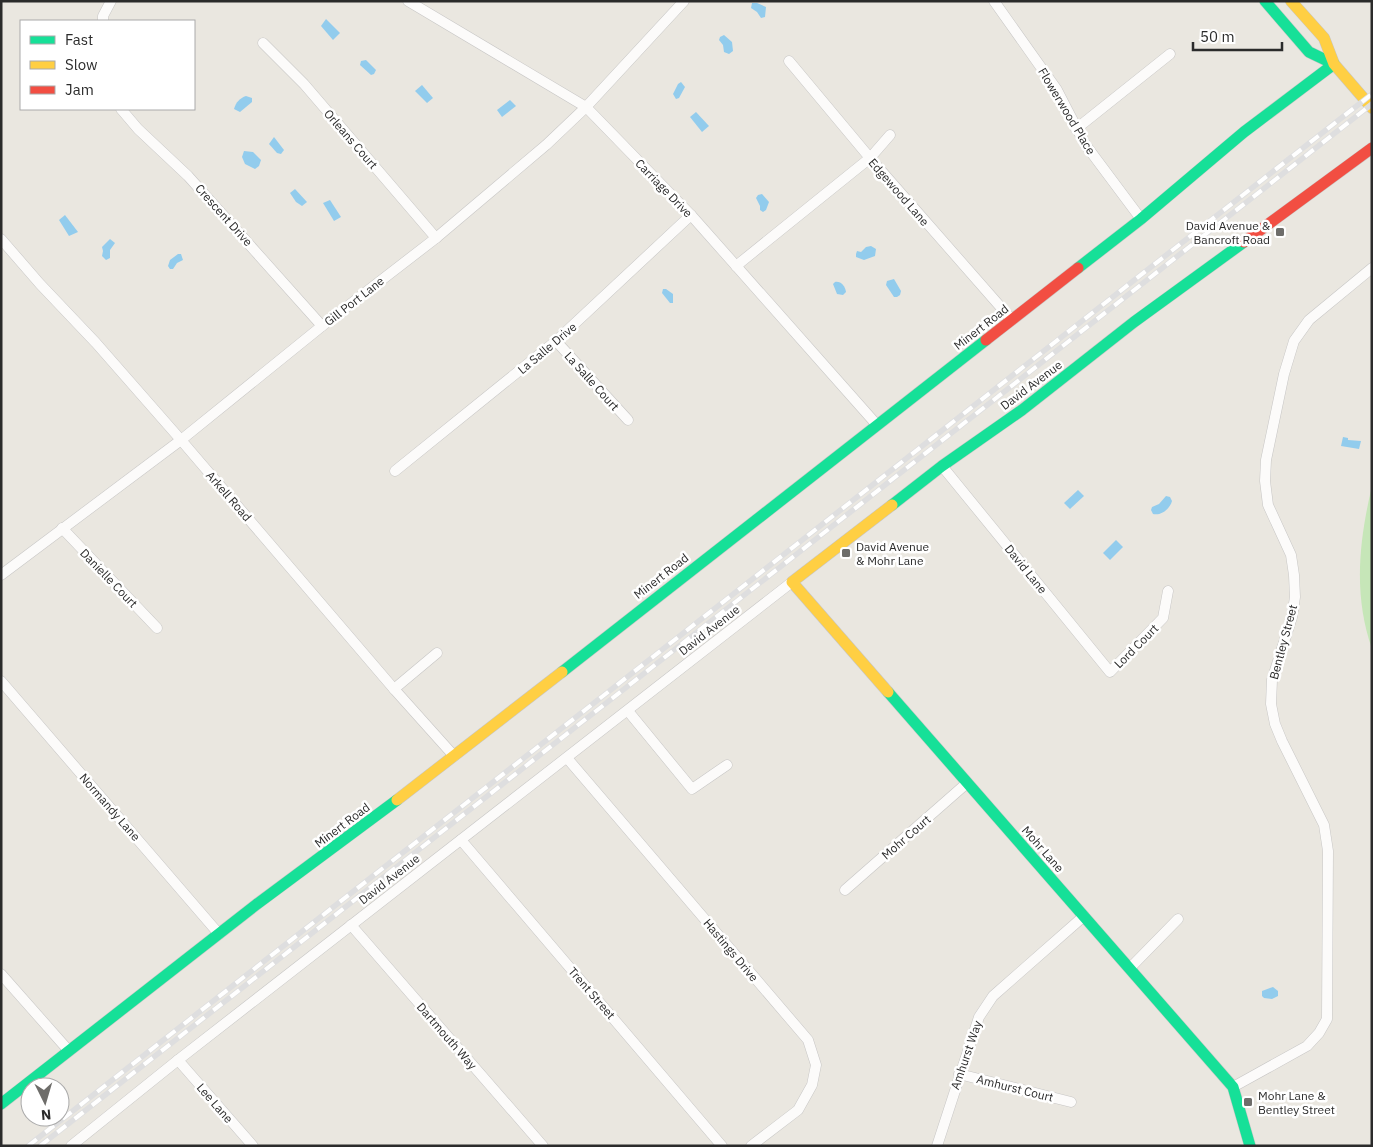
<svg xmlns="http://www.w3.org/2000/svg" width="1373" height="1147" viewBox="0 0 1373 1147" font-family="'IBM Plex Sans',sans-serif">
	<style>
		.green { fill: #c6e6b8 }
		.water { fill: #92cced }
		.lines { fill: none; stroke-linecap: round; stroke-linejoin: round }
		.street-casing { stroke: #c7c6c5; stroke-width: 11 }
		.fast-casing { stroke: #c7c6c5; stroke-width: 12 }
		.slow-casing { stroke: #c7c6c5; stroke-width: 12 }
		.jam-casing { stroke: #c7c6c5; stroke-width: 12 }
		.street { stroke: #fcfbfa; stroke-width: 10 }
		.fast { stroke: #16e098; stroke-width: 11 }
		.slow { stroke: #ffcf43; stroke-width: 11 }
		.jam { stroke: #f24e42; stroke-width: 11 }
		.rail-casing { stroke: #dededf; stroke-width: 5.5 }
		.rail { stroke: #fff; stroke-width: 4; stroke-dasharray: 11; stroke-linecap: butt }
		.poi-dot { fill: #6e6d6a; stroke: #fff; stroke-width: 2 }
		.labels { text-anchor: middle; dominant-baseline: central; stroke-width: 5; stroke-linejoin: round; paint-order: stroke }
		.street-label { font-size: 12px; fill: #2b2b2b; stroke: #fff }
		.poi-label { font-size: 12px; fill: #2b2b2b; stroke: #fff; text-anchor: start }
	</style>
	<rect width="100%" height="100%" fill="#eae7e0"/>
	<!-- green -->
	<path class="green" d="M1372 486V649C1353 594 1359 541 1372 486Z"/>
	<!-- water -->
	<g class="water">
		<path d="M752 3H757L766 7 765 17 761 18 757 12 751 8Z"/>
		<path d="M326 19 340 33 333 40 321 26Z"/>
		<path d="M724 35 732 42 733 51 729 54 724 52 723 45 719 40 720 37Z"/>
		<path d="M366 60 376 70 374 74 371 75 360 65 361 61Z"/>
		<path d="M681 82 685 87 679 98 676 99 673 94 678 84Z"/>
		<path d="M422 85 433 98 427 103 415 91Z"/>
		<path d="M246 96 252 98V102L240 112 234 109C236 102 240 98 246 96Z"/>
		<path d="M510 100 516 106 502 117 497 110Z"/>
		<path d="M696 112 709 126 702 132 690 117Z"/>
		<path d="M274 137 284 150 281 154 277 153 269 144Z"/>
		<path d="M244 151 253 152 261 160 259 166 255 169 245 164 242 157Z"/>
		<path d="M295 189 307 202 302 206 296 202 290 193Z"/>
		<path d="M762 194 769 202 766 210 763 212 760 210V206L756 198 758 195Z"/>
		<path d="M330 200 341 217 334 221 323 203Z"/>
		<path d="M65 215 78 232 69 236 59 220Z"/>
		<path d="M110 239 115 243 110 250V258L106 260 102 256 103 251 102 247Z"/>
		<path d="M871 246 876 249 875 256 864 260 856 257V254L857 251 861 252 866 247Z"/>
		<path d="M178 254H181L183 260 177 263 173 269H170L168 266 170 260Z"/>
		<path d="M894 279 901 291 900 295 897 297H894L886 285 887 281Z"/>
		<path d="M835 282C841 281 845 286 846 292L843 295 837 294 833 284Z"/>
		<path d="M663 289H666L673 294V303H670L662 293Z"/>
		<path d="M1343 437 1348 438V440L1361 441 1359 449 1341 446Z"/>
		<path d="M1078 490 1084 496 1070 509 1064 503Z"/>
		<path d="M1166 496 1170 497 1172 501C1170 509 1161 516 1153 514L1151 510 1152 507 1159 504Z"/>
		<path d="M1116 540 1123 547 1110 560 1103 553Z"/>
		<path d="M1273 987 1278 991V996L1272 999 1264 998 1262 996V991Z"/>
	</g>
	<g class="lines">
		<!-- street casing -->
		<g class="street-casing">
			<g id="street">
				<path d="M408 1 586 107 691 215 877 425"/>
				<path d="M994 1 1057 90 1085 144 1141 219"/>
				<path d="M103 21V16L111 1"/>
				<path d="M263 43 304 84 436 238"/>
				<path d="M789 61 870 158 1012 320"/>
				<path d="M121 109 138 129 188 176 322 326"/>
				<path d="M1076 129 1170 54"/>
				<path d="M1 239 40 284 96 343 181 440 394 689 454 756"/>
				<path d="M736 266 870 158 890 135"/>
				<path d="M556 341 628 420"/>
				<path d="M942 466 1110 672 1163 618 1168 591"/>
				<path d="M395 471 556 341 691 215"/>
				<path d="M62 528 157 628"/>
				<path d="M1 575 181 440 322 326 436 238 546 145 586 107 684 1"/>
				<path d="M1 681 219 934"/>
				<path d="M394 689 437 653"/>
				<path d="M628 711 692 789 727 765"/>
				<path d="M567 758 808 1040 816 1065 812 1085 798 1110 751 1146"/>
				<path d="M461 840 722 1146"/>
				<path d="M845 890 967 783"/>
				<path d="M351 925 543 1146"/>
				<path d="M1130 968 1178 919"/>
				<path d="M1 974 69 1051"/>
				<path d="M178 1060 253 1146"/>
				<path d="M959 1074 1071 1102"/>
				<path d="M1233 1087 1307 1046 1319 1033 1327 1019 1328 851 1324 825 1282 741 1275 724 1271 704 1272 680 1292 617 1295 597 1294 575 1291 555 1268 505 1265 481 1266 460 1284 374 1294 341 1309 320 1372 268"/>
				<path d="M71 1146 178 1060 792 582"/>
				<path d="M937 1146 979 1017 993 996 1084 916"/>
			</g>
		</g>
		<!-- fast casing -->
		<g class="fast-casing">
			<g id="fast">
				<path d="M1265 1 1309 52 1334 64"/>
				<path d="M1078 268 1141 219 1244 132 1334 64"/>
				<path d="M892 505 942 466 1022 410 1134 322 1244 242"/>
				<path d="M562 672 986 340"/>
				<path d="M888 692 1233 1087 1250 1146"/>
				<path d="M1 1104 257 904 397 800"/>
			</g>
		</g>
		<!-- slow casing -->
		<g class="slow-casing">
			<g id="slow">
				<path d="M1291 1 1324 38 1334 64 1372 108"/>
				<path d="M888 692 792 582 892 505"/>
				<path d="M397 800 562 672"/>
			</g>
		</g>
		<!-- jam casing -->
		<g class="jam-casing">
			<g id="jam">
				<path d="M1244 242 1372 148"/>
				<path d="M986 340 1078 268"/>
			</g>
		</g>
		<!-- street -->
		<use href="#street" class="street"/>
		<!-- fast -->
		<use href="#fast" class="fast"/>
		<!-- slow -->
		<use href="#slow" class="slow"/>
		<!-- jam -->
		<use href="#jam" class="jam"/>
		<!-- rail casing -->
		<g class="rail-casing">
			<g id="rail">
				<path d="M28 1146 1372 94"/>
				<path d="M40 1146 1372 104"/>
			</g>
		</g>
		<!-- rail -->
		<use href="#rail" class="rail"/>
	</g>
	<!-- markers -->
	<g class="poi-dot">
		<rect x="1275" y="227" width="10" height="10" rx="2.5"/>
		<rect x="841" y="548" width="10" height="10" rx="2.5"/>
		<rect x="1243" y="1097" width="10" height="10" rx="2.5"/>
	</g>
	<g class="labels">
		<!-- street labels -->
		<g class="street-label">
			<text transform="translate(1067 111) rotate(59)">Flowerwood Place</text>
			<text transform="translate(351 139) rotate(49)">Orleans Court</text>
			<text transform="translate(664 188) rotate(46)">Carriage Drive</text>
			<text transform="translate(899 192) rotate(49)">Edgewood Lane</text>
			<text transform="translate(224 215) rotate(48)">Crescent Drive</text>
			<text transform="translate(354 301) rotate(-38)">Gill Port Lane</text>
			<text transform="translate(981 327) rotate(-38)">Minert Road</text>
			<text transform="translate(547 348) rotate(-40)">La Salle Drive</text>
			<text transform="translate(592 381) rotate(48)">La Salle Court</text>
			<text transform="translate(1031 385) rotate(-37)">David Avenue</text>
			<text transform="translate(229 496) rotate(49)">Arkell Road</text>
			<text transform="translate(1026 569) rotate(51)">David Lane</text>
			<text transform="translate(661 576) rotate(-38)">Minert Road</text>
			<text transform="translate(109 578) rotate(46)">Danielle Court</text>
			<text transform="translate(709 630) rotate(-38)">David Avenue</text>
			<text transform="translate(1283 642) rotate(-75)">Bentley Street</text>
			<text transform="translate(1136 646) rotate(-45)">Lord Court</text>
			<text transform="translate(110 807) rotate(49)">Normandy Lane</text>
			<text transform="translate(342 825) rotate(-37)">Minert Road</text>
			<text transform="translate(906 837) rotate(-41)">Mohr Court</text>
			<text transform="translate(1043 849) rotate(49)">Mohr Lane</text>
			<text transform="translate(389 879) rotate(-38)">David Avenue</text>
			<text transform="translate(731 950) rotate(50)">Hastings Drive</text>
			<text transform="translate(592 993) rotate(49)">Trent Street</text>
			<text transform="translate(447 1036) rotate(49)">Dartmouth Way</text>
			<text transform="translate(966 1055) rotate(-71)">Amhurst Way</text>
			<text transform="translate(1015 1088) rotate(14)">Amhurst Court</text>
			<text transform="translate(215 1103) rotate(49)">Lee Lane</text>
		</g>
		<!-- poi labels -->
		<g class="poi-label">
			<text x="1270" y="225" text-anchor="end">David Avenue &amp;<tspan x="1270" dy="14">Bancroft Road</tspan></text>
			<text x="856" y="546">David Avenue<tspan x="856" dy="14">&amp; Mohr Lane</tspan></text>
			<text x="1258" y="1095">Mohr Lane &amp;<tspan x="1258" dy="14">Bentley Street</tspan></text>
		</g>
	</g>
	<!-- border -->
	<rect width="1373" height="1147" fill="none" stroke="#2b2b2b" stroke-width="5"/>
	<!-- legend -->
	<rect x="20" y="20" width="175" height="90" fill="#ffffff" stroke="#aaaaaa"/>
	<rect x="30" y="36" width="25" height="8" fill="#16e098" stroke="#aaaaaa"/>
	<text x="65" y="45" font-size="15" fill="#2b2b2b">Fast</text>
	<rect x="30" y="61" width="25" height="8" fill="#ffcf43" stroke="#aaaaaa"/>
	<text x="65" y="70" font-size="15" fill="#2b2b2b">Slow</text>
	<rect x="30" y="86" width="25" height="8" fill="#f24e42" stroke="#aaaaaa"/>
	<text x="65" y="95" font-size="15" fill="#2b2b2b">Jam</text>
	<!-- north arrow -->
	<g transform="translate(45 1102) rotate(175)"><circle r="24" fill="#ffffff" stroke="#aaaaaa"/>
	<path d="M0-4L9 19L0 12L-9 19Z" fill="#6e6d6a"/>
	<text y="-8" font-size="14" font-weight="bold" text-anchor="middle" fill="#2b2b2b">N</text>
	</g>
	<!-- scale -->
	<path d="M1193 42v8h89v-8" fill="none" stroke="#2b2b2b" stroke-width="2.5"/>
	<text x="1200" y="42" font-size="15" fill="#2b2b2b" stroke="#ffffff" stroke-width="4" paint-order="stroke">50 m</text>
</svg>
